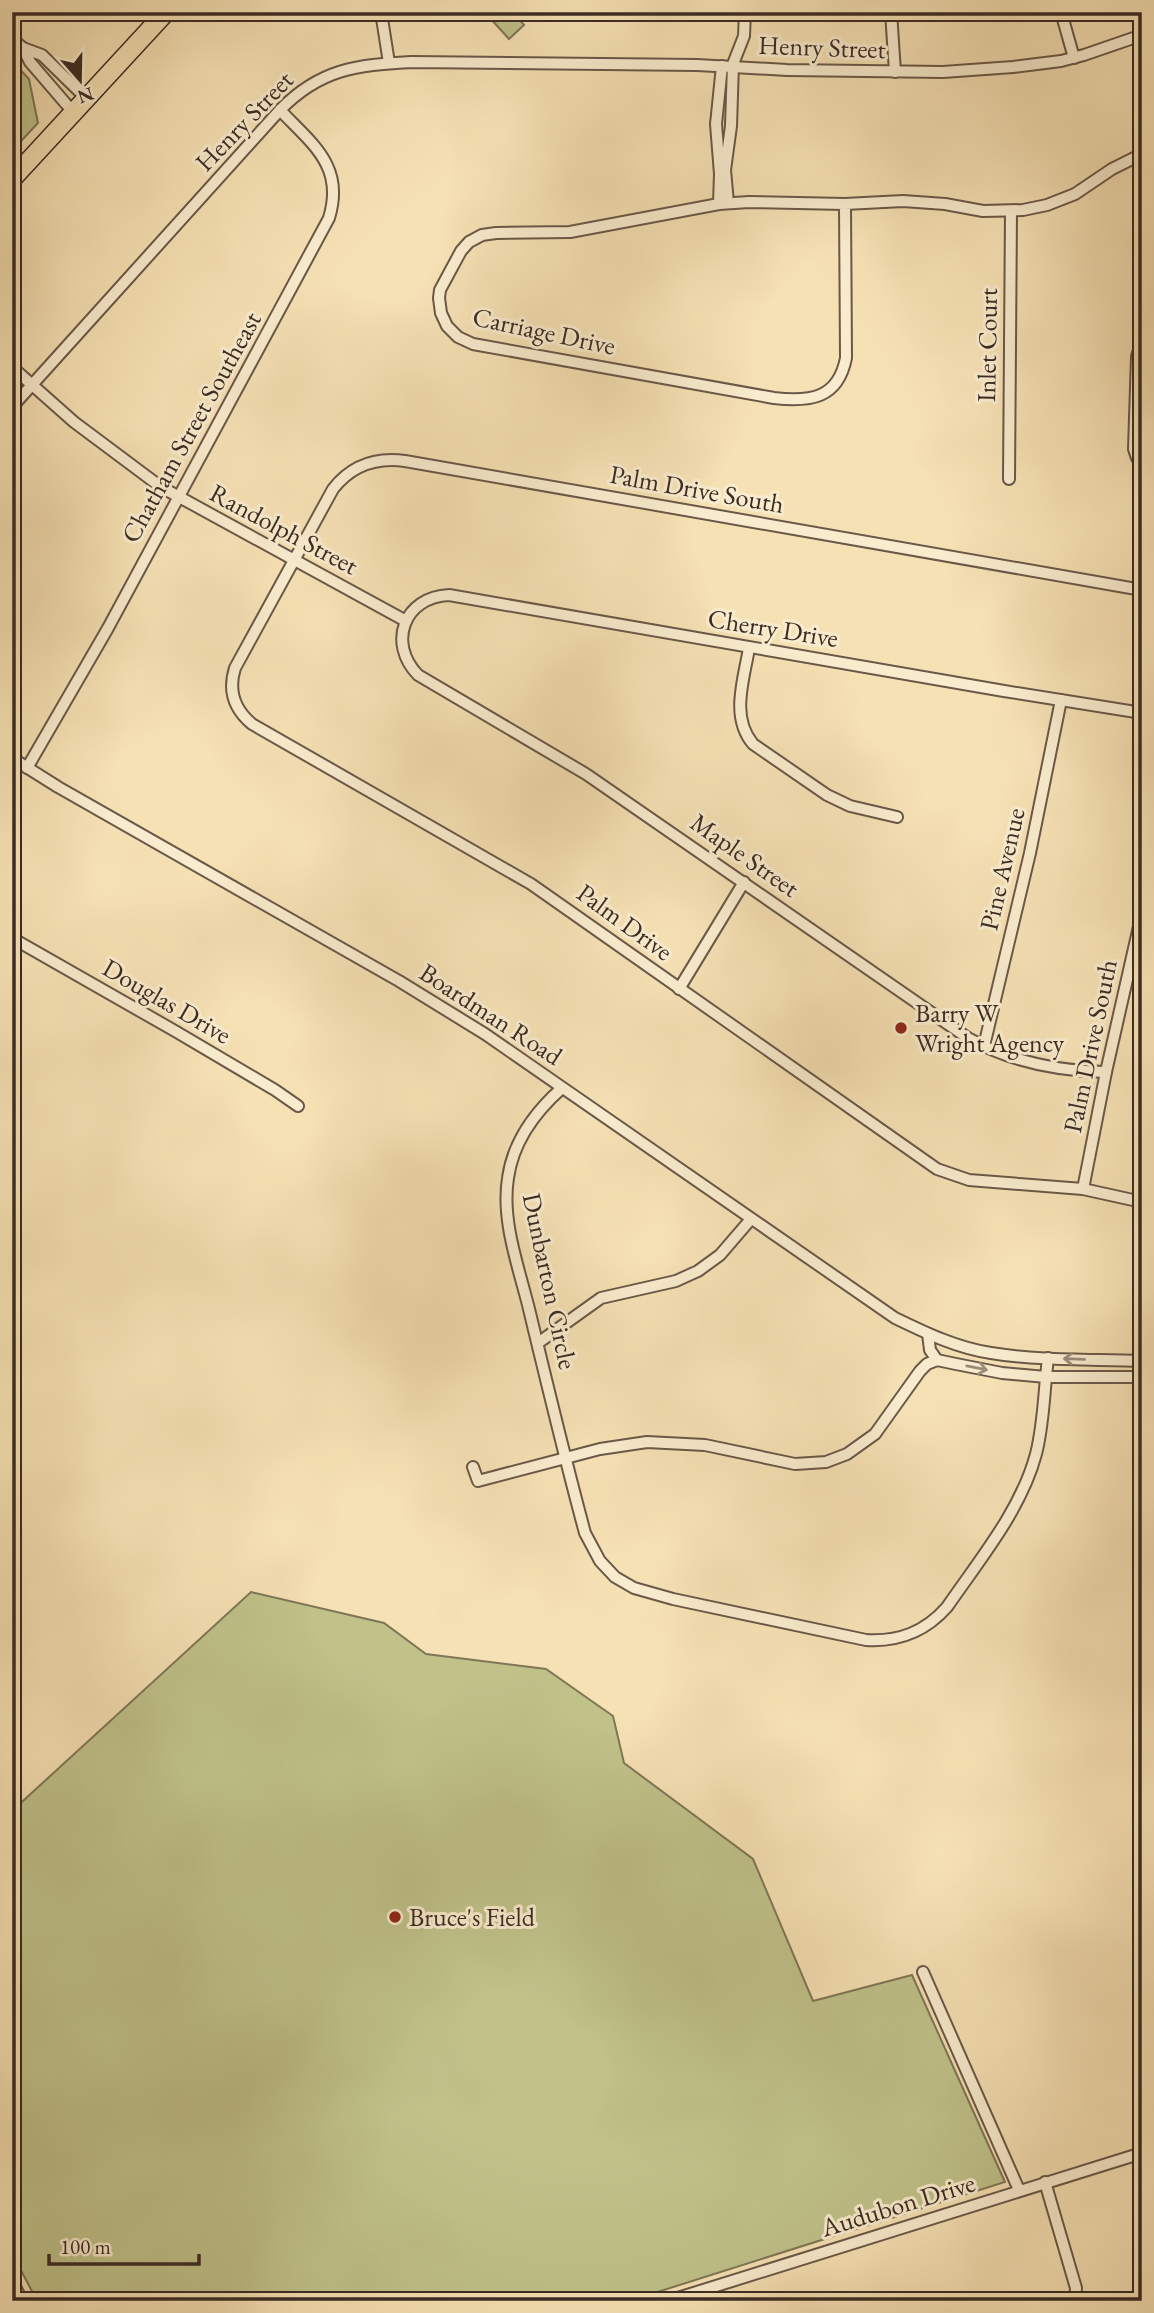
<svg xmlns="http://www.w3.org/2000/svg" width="1154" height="2313" viewBox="0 0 1154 2313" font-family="'EB Garamond',serif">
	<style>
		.green { fill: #c0c28a; stroke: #7e7657; stroke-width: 2 }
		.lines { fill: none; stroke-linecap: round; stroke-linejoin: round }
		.minor-casing { stroke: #6a5848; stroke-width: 14 }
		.tertiary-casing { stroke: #6a5848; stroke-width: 18 }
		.primary-casing { stroke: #3b2b24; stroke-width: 21 }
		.minor { stroke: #f9ecce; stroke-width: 10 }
		.tertiary { stroke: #f9ecce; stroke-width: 14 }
		.primary { stroke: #f6e1b4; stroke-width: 18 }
		.oneway { stroke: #9a8c79 }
		.poi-dot { fill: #8f2418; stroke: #f9ecce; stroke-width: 2.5 }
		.labels { text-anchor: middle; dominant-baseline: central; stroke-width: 6; stroke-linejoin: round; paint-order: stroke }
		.street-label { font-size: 26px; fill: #3b2b24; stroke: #f9ecce }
		.poi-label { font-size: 26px; fill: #3b2b24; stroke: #f9ecce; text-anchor: start }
	</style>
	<rect width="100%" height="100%" fill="#f6e1b4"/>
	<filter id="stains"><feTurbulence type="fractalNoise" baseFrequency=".00286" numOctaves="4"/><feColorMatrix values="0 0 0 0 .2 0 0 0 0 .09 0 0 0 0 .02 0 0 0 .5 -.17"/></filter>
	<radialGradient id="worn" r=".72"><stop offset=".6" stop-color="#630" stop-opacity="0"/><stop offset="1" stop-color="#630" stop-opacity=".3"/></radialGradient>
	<!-- green -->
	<g class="green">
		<path d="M497 12H513L524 25 509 39 490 18Z"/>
		<path d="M12 61 29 79 38 123 12 151Z"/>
		<path d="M251 1592 384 1623 426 1654 546 1669 613 1716 624 1763 753 1859 813 2001 912 1975 1005 2182 629 2301H37L12 2253V1811Z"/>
	</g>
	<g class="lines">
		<!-- minor casing -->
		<g class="minor-casing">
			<g id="minor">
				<path d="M381 12 389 63"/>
				<path d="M891 12 895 72"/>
				<path d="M1061 12 1074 58"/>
				<path d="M12 39 23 48 30 62 73 112"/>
				<path d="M23 48 42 55 86 98"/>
				<path d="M728 203 725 170 731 126 733 64 744 36 745 12"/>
				<path d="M719 204 720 174 716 124 722 66"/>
				<path d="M845 204 846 358C838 399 810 402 774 398L473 344 458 337 447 326 441 313 439 298 440 290 461 251 469 242 482 235 496 233 570 232 719 204 749 202 845 204 903 201 945 204 983 211 1023 210 1047 205 1075 194 1112 169 1142 154"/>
				<path d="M1142 342 1137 356 1134 449 1137 458 1142 462"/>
				<path d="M12 367 74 422 161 487 406 621"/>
				<path d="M12 407 280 110C320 69 356 65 411 62L697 65 787 70 943 72 1013 67 1061 61 1084 55 1142 35"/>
				<path d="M1009 479 1011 212"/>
				<path d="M1142 590 405 461C376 457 351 466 333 489L235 668C228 690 234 709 252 724L531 884 937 1169 969 1180 1083 1189 1142 1202"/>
				<path d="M749 648C744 679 730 717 753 744L827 795 850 806 897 817"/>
				<path d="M12 758 58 787 399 981 485 1034 895 1318C926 1333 957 1348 991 1353 1041 1361 1092 1359 1142 1361"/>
				<path d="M27 768 108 628 329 218C345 166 312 144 280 110"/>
				<path d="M12 938 175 1031 275 1090 298 1106"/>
				<path d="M679 989 744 882"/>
				<path d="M984 1046 1030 853 1061 700"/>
				<path d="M1106 1072C1057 1071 1011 1062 968 1038L586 774 418 675C387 643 404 597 449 595L1004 691 1142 713"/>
				<path d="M562 1088C536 1111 513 1142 508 1178 501 1221 519 1268 529 1309 547 1384 565 1459 585 1533L600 1561 615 1577 634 1588 673 1599 866 1640C899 1642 925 1632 947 1607 980 1559 1021 1510 1036 1454 1044 1423 1044 1390 1048 1358"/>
				<path d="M1083 1189 1106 1072 1142 913"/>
				<path d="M928 1334 930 1350 937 1360 956 1364 1002 1373 1046 1377H1142"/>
				<path d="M538 1343 601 1298 676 1281 698 1271 720 1255 751 1219"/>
				<path d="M473 1467 478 1481 600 1449 647 1442 705 1445 795 1464 826 1462 847 1454 875 1434 920 1371 927 1364 937 1360"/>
				<path d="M923 1972 1019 2190"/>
				<path d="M1045 2182 1076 2288 1075 2301"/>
				<path d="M668 2301 1142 2153"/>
			</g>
		</g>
		<!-- tertiary casing -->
		<g class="tertiary-casing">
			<path id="tertiary" d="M12 2285 20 2301"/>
		</g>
		<!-- primary casing -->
		<g class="primary-casing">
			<path id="primary" d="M12 179 166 12"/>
		</g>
		<!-- minor -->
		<use href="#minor" class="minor"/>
		<!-- tertiary -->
		<use href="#tertiary" class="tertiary"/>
		<!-- primary -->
		<use href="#primary" class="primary"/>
	</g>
	<!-- one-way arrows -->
	<defs><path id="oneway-shaft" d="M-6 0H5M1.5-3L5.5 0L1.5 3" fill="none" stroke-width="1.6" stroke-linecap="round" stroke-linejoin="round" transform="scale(1.75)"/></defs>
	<g class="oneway">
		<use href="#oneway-shaft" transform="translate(1074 1359) rotate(-178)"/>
		<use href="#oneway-shaft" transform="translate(977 1368) rotate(11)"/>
	</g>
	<!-- markers -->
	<g class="poi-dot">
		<circle cx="901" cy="1028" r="7"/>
		<circle cx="395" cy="1917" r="7"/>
	</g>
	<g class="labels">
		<!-- street labels -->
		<g class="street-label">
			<text transform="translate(822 47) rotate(2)">Henry Street</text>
			<text transform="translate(244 121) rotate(-46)">Henry Street</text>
			<text transform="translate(544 331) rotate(12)">Carriage Drive</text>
			<text transform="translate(987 345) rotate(-89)">Inlet Court</text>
			<text transform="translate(191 427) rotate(-61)">Chatham Street Southeast</text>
			<text transform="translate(697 489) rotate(10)">Palm Drive South</text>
			<text transform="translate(284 529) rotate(28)">Randolph Street</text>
			<text transform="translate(773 628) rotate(9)">Cherry Drive</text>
			<text transform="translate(745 855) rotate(35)">Maple Street</text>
			<text transform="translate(1002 869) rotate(-77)">Pine Avenue</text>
			<text transform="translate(625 922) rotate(36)">Palm Drive</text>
			<text transform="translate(167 1001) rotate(30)">Douglas Drive</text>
			<text transform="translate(491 1014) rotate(33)">Boardman Road</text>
			<text transform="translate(1090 1046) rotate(-78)">Palm Drive South</text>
			<text transform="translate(550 1281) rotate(78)">Dunbarton Circle</text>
			<text transform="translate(898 2205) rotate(-17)">Audubon Drive</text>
		</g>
		<!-- poi labels -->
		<g class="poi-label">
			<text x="915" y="1013">Barry W<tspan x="915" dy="30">Wright Agency</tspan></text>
			<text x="409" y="1917">Bruce's Field</text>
		</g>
	</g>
	<!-- margin -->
	<rect width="1154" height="2313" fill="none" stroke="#f6e1b4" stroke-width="42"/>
	<rect x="14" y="14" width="1126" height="2285" fill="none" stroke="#3b2b24" stroke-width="3.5"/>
	<rect x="21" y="21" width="1112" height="2271" fill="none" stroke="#3b2b24" stroke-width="2"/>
	<!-- north arrow -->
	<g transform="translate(80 80) rotate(160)" stroke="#f9ecce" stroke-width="5" paint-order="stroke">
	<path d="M0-5L12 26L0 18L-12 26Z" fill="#3b2b24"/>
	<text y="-10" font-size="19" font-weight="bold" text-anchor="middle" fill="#3b2b24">N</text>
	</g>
	<!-- scale -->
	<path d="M49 2254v10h150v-10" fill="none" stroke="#3b2b24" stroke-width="3.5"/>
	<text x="60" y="2254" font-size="21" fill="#3b2b24" stroke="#f9ecce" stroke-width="5" paint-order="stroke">100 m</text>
	<rect width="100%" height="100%" filter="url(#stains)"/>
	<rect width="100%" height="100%" fill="url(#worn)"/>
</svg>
